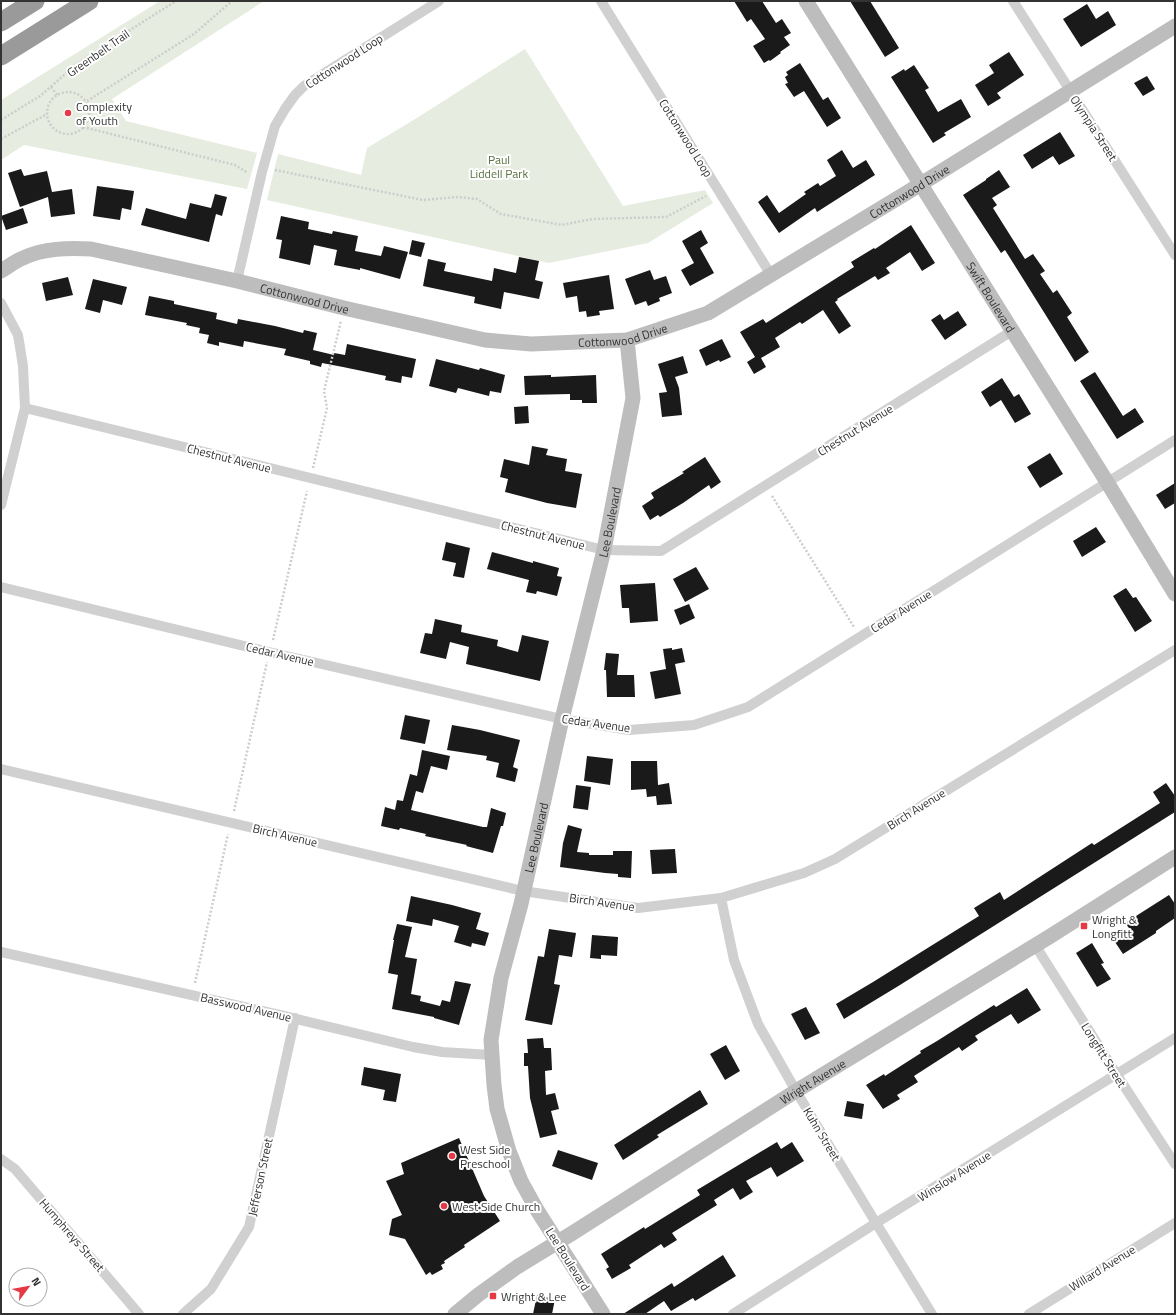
<svg xmlns="http://www.w3.org/2000/svg" width="1176" height="1315" viewBox="0 0 1176 1315" font-family="'Titillium Web',sans-serif">
	<style>
		.green { fill: #e6ecdf }
		.building { fill: #1a1a1a }
		.lines { fill: none; stroke-linecap: round; stroke-linejoin: round }
		.path { stroke: #cdcdcd; stroke-width: 2.5; stroke-dasharray: 2 2; stroke-linecap: butt }
		.street { stroke: #d0d0d0; stroke-width: 10 }
		.secondary { stroke: #bdbdbd; stroke-width: 15 }
		.highway { stroke: #9a9a9a; stroke-width: 19 }
		.poi-dot { fill: #e63946; stroke: #fff; stroke-width: 1.5 }
		.labels { text-anchor: middle; dominant-baseline: central; stroke-width: 4; stroke-linejoin: round; paint-order: stroke }
		.street-label { font-size: 12px; fill: #333; stroke: #fff }
		.poi-label { font-size: 12px; fill: #333; stroke: #fff; text-anchor: start }
		.park-label { font-size: 12px; fill: #56703f; stroke: #fff }
	</style>
	<rect width="100%" height="100%" fill="#fff"/>
	<!-- green -->
	<g class="green">
		<path d="M160 1H264L112 99 126 121 257 153 247 189 24 145 1 160V100Z"/>
		<path d="M525 49 623 206 705 190 713 203 648 243 549 263 267 200 278 154 361 175 367 148 420 116Z"/>
	</g>
	<!-- building -->
	<g class="building">
		<path d="M734 1H762L776 23 782 19 791 33 784 37 790 45 780 52 781 53 770 61 769 60 764 63 753 46 765 39 751 19 747 22Z"/>
		<path d="M850 1H870L899 48 885 57Z"/>
		<path d="M1087 4 1096 19 1108 11 1116 25 1081 47 1063 19Z"/>
		<path d="M1009 52 1024 75 997 93 1001 98 988 106 975 85 994 73 989 65Z"/>
		<path d="M800 63 823 100 828 97 841 118 827 127 804 91 794 97 785 84 788 83 785 77 788 75 786 72Z"/>
		<path d="M914 65 929 88 925 90 938 112 961 99 971 117 944 133 946 135 933 143 891 77 904 69 905 71Z"/>
		<path d="M1147 76 1155 89 1143 96 1134 83Z"/>
		<path d="M1060 132 1075 156 1059 165 1053 156 1032 169 1023 155Z"/>
		<path d="M842 150 853 168 866 160 875 175 817 212 815 208 779 233 758 202 767 195 779 213 806 194 804 192 818 183 820 186 836 176 827 160Z"/>
		<path d="M21 169 24 176 47 171 52 192 72 189 75 214 51 217 48 197 20 207 8 173Z"/>
		<path d="M999 170 1010 187 992 198 997 205 993 208 1025 259 1033 254 1045 271 1040 274 1053 293 1057 290 1072 313 1067 317 1089 352 1075 362 1005 250 1001 253 963 195 986 180V179Z"/>
		<path d="M97 186 134 191 131 210 122 208 120 220 93 216Z"/>
		<path d="M215 194 227 197 222 216 216 214 209 242 141 225 146 208 186 219 190 203 211 208Z"/>
		<path d="M23 208 28 223 6 230 1 216Z"/>
		<path d="M281 216 309 222 308 229 332 234 333 231 358 236 355 251 381 256 384 246 408 252 400 279 360 268V270L334 265 337 250 314 245 310 265 279 258 282 240 276 239Z"/>
		<path d="M911 225 935 263 922 271 910 252 886 268 890 273 878 280 875 276 837 299 838 300 835 302 851 326 839 334 823 310 802 324 800 322 775 338 780 347 761 358 766 367 754 374 747 362 755 357 740 332 763 319 766 323 802 300 854 267 851 262 874 248 875 249Z"/>
		<path d="M701 230 708 243 700 248 714 273 690 286 681 270 694 263 682 241Z"/>
		<path d="M412 240 425 243 421 257 409 254Z"/>
		<path d="M519 257 539 261 535 280 543 282 539 299 504 292 501 309 474 303 475 297 423 286 428 259 446 263 444 271 492 281 494 268 516 273Z"/>
		<path d="M650 270 654 280 666 276 672 293 659 298 660 301 648 306 646 301 635 305 625 279Z"/>
		<path d="M609 275 614 309 599 311 600 315 587 317 586 311 579 312 577 296 566 298 563 283Z"/>
		<path d="M68 277 73 295 46 301 42 283Z"/>
		<path d="M93 279 127 287 122 305 103 300 100 313 85 309Z"/>
		<path d="M149 296 174 301V304L217 313 216 319 237 324 238 319 275 326 303 333 304 330 317 333 313 350 334 355V353L345 355 347 344 416 359 412 378 402 376 401 383 385 380 386 376 343 367 322 363 321 367 310 364V361L284 355 286 349 244 341 243 347 219 342V346L207 343 209 335 199 333 200 328 186 325 187 323 145 315Z"/>
		<path d="M958 311 967 325 945 340 931 320 940 314 944 320Z"/>
		<path d="M722 339 731 357 720 362 719 360 706 366 699 350Z"/>
		<path d="M683 356 688 373 675 377 679 388 682 415 662 417 659 393 667 392 658 364Z"/>
		<path d="M436 359 479 370 480 368 505 375 501 393 490 391 489 396 458 388 456 393 429 386Z"/>
		<path d="M1095 372 1123 416 1135 408 1144 422 1117 439 1080 381Z"/>
		<path d="M551 375V377L596 375 597 403H582V400H570V394L525 395 524 376Z"/>
		<path d="M1002 378 1014 397 1019 394 1031 414 1015 423 1001 400 990 407 981 392Z"/>
		<path d="M528 406 529 423 515 424 514 407Z"/>
		<path d="M532 446 548 449 546 455 567 459 565 471 582 474 576 508 547 503 505 492 508 479 500 477 504 459 529 465Z"/>
		<path d="M1050 453 1063 474 1040 488 1027 467Z"/>
		<path d="M705 457 721 482 711 489 709 485 683 503 660 517 658 515 650 520 642 506 654 498 651 493 684 473 682 472Z"/>
		<path d="M1175 483V503L1165 509 1156 495Z"/>
		<path d="M1096 527 1106 542 1082 557 1073 541Z"/>
		<path d="M446 542 470 548 464 578 453 576 456 563 442 560Z"/>
		<path d="M492 552 533 563V561L559 568 557 576 562 577 557 596 537 591 536 594 526 592 529 580 487 569Z"/>
		<path d="M696 567 709 589 685 602 673 579Z"/>
		<path d="M655 583 658 621 630 623 629 608H622L620 585Z"/>
		<path d="M1126 588 1133 598 1136 597 1152 621 1135 632 1113 596Z"/>
		<path d="M689 604 695 618 680 625 674 610Z"/>
		<path d="M435 619 462 625 461 632 498 640 497 646 518 652 522 635 549 641 540 681 466 664 469 647 450 642 446 659 420 653 425 633 432 634Z"/>
		<path d="M672 648V650L682 648 685 662 675 664 681 694 655 699 650 672 666 669 663 649Z"/>
		<path d="M606 653 619 654 617 675H634L635 697H607L606 670H604Z"/>
		<path d="M405 715 430 720 425 744 400 739Z"/>
		<path d="M452 725 480 730 520 740 513 767 518 769 515 782 496 777 499 763 486 760 487 756 447 750Z"/>
		<path d="M422 750 450 756 447 770 431 766 423 793 416 791 411 810 483 827H487L491 808 506 813 503 826H501L493 853 466 846 467 845 425 836 426 834 400 828 399 830 381 826 385 807 395 810 397 800 403 801 410 774 417 776Z"/>
		<path d="M587 756 613 759 610 785 584 781Z"/>
		<path d="M631 761H657L658 785 669 783 672 804 657 805 656 796 647 797 646 789 631 790Z"/>
		<path d="M1166 783 1175 796V812L900 985 844 1019 836 1004 873 982 979 916 974 908 1000 892 1004 900 1092 843 1094 845 1160 803 1153 792Z"/>
		<path d="M576 785 591 787 588 810 573 808Z"/>
		<path d="M568 825 582 829 577 852 589 853V855H613V851H632L631 878 618 877V874L605 873 560 867 563 843Z"/>
		<path d="M675 849 677 873 652 874 650 850Z"/>
		<path d="M1169 895 1175 904V918L1156 931V933L1123 954 1113 939 1129 928 1125 923Z"/>
		<path d="M411 896 452 905 481 913 476 929 489 933 485 946 472 943 471 947 454 942 459 926 433 919 432 926 406 921Z"/>
		<path d="M397 924 412 927 405 957 417 959 411 994 421 996 420 1001 440 1006 442 1000 450 1002 455 981 471 984 459 1025 434 1018V1017L392 1009 398 975 388 973 394 940H393Z"/>
		<path d="M549 929 576 933 572 957 559 955 554 984 560 985 552 1025 525 1020 538 956 544 957Z"/>
		<path d="M592 935 618 937 617 956 601 955V959L590 958Z"/>
		<path d="M1092 943 1104 963 1101 964 1111 979 1097 987 1076 953Z"/>
		<path d="M1027 988 1041 1010 1018 1024 1011 1014 975 1036 978 1040 962 1051 959 1047 914 1076 918 1082 897 1095 900 1099 883 1109 866 1085 884 1074 885 1076 921 1053 920 1051 937 1041 994 1005 996 1007Z"/>
		<path d="M806 1007 820 1033 805 1040 791 1014Z"/>
		<path d="M543 1038 544 1048H551L552 1070 545 1071 546 1095 555 1093 559 1109 551 1111 557 1134 540 1138 530 1098 528 1066H524V1053H528L527 1039Z"/>
		<path d="M726 1045 740 1071 725 1080 710 1054Z"/>
		<path d="M364 1067 401 1074 396 1102 383 1100 385 1090 361 1085Z"/>
		<path d="M700 1090 708 1104 657 1135 659 1137 623 1160 614 1145Z"/>
		<path d="M847 1101 864 1104 862 1119 844 1116Z"/>
		<path d="M459 1138 484 1196 500 1221 464 1245 465 1247 444 1261 445 1263 441 1265 443 1269 432 1275 430 1272 426 1275 405 1239 389 1235 392 1219 402 1215 386 1181 404 1174 401 1163Z"/>
		<path d="M777 1142 781 1149 792 1142 804 1161 777 1177 771 1167 746 1181 753 1192 740 1200 733 1188 714 1200 717 1205 672 1233 677 1240 664 1248 661 1244 629 1265 631 1268 612 1279 606 1269 609 1267 601 1254 644 1227 645 1229 700 1195 697 1190Z"/>
		<path d="M558 1150 598 1163 592 1180 552 1166Z"/>
		<path d="M723 1255 736 1276 695 1301 693 1298 671 1311 664 1301 645 1314H623L672 1283 674 1287Z"/>
		<path d="M537 1295 555 1299 552 1314H533Z"/>
	</g>
	<g class="lines">
		<!-- path -->
		<g class="path">
			<path d="M51 87 57 95"/>
			<circle cx="68" cy="113" r="21"/>
			<path d="M87 101 194 34 232 1"/>
			<path d="M1 120 40 96 78 63 176 1"/>
			<path d="M83 127 235 165 248 173"/>
			<path d="M1 139 47 114"/>
			<path d="M275 170 423 200 458 197 477 199 501 214 562 225 592 219 666 217 706 196"/>
			<path d="M313 468 327 408 324 391 341 321"/>
			<path d="M772 496 854 627"/>
			<path d="M273 640 307 491"/>
			<path d="M234 811 267 662"/>
			<path d="M195 983 228 834"/>
		</g>
		<!-- street -->
		<g class="street">
			<path d="M601 1 771 275"/>
			<path d="M1013 1 1175 255"/>
			<path d="M237 281 262 172 275 126 285 109 295 95 304 86 439 1"/>
			<path d="M1 303 18 335 23 366 25 408 1 505"/>
			<path d="M25 408 604 550 661 551 1012 331"/>
			<path d="M1 587 269 652 562 719 629 730 694 725 748 707 1175 440"/>
			<path d="M1 769 523 891 638 908 721 898 804 873 835 859 1175 650"/>
			<path d="M721 898 734 960 758 1024 796 1091 876 1223 932 1314"/>
			<path d="M1035 945 1117 1075 1175 1164"/>
			<path d="M1 952 284 1016 413 1047 442 1052 491 1055"/>
			<path d="M1 1159 15 1169 139 1314"/>
			<path d="M183 1314 211 1289 249 1227 295 1018"/>
			<path d="M733 1314 876 1223 1175 1038"/>
			<path d="M1029 1314 1175 1223"/>
		</g>
		<!-- secondary -->
		<g class="secondary">
			<path id="s1" d="M806 1 1107 482 1175 594"/>
			<path id="s2" d="M1 271C8 267 15 261 23 258 44 248 68 248 91 249L237 281 344 308 485 340 531 344 627 340 708 313 908 192 1175 26"/>
			<path id="s3" d="M455 1314 478 1295 517 1267 571 1234 796 1091 1049 937 1175 857"/>
			<path id="s4" d="M603 1314 537 1210 521 1181 509 1151 497 1109 494 1085 491 1040 501 978 521 904 562 719 604 550 633 398 627 340"/>
		</g>
		<!-- highway -->
		<g class="highway">
			<path d="M1 22 35 1"/>
			<path d="M1 56 89 1"/>
		</g>
	</g>
	<!-- markers -->
	<g class="poi-dot">
		<circle cx="68" cy="113" r="4"/>
		<rect x="1080" y="922" width="8" height="8" rx="2"/>
		<circle cx="452" cy="1156" r="4"/>
		<circle cx="444" cy="1206" r="4"/>
		<rect x="489" y="1292" width="8" height="8" rx="2"/>
	</g>
	<g class="labels">
		<!-- street labels -->
		<g class="street-label">
			<text transform="translate(98 53) rotate(-35)">Greenbelt Trail</text>
			<text transform="translate(344 61) rotate(-33)">Cottonwood Loop</text>
			<text transform="translate(1094 128) rotate(57)">Olympia Street</text>
			<text transform="translate(686 138) rotate(58)">Cottonwood Loop</text>
			<text stroke="none"><textPath href="#s2" startOffset="962">Cottonwood Drive</textPath></text>
			<text stroke="none"><textPath href="#s1" startOffset="349">Swift Boulevard</textPath></text>
			<text stroke="none"><textPath href="#s2" startOffset="314">Cottonwood Drive</textPath></text>
			<text stroke="none"><textPath href="#s2" startOffset="638">Cottonwood Drive</textPath></text>
			<text transform="translate(855 430) rotate(-32)">Chestnut Avenue</text>
			<text transform="translate(229 458) rotate(14)">Chestnut Avenue</text>
			<text stroke="none"><textPath href="#s4" startOffset="833">Lee Boulevard</textPath></text>
			<text transform="translate(543 535) rotate(14)">Chestnut Avenue</text>
			<text transform="translate(901 611) rotate(-32)">Cedar Avenue</text>
			<text transform="translate(280 654) rotate(13)">Cedar Avenue</text>
			<text transform="translate(596 723) rotate(8)">Cedar Avenue</text>
			<text transform="translate(916 809) rotate(-32)">Birch Avenue</text>
			<text transform="translate(285 835) rotate(13)">Birch Avenue</text>
			<text stroke="none"><textPath href="#s4" startOffset="509">Lee Boulevard</textPath></text>
			<text transform="translate(602 902) rotate(8)">Birch Avenue</text>
			<text transform="translate(246 1007) rotate(13)">Basswood Avenue</text>
			<text transform="translate(1104 1055) rotate(58)">Longfitt Street</text>
			<text stroke="none"><textPath href="#s3" startOffset="427">Wright Avenue</textPath></text>
			<text transform="translate(822 1134) rotate(59)">Kuhn Street</text>
			<text transform="translate(954 1176) rotate(-32)">Winslow Avenue</text>
			<text transform="translate(260 1177) rotate(-78)">Jefferson Street</text>
			<text transform="translate(72 1235) rotate(49)">Humphreys Street</text>
			<text transform="translate(568 1259) rotate(58)">Lee Boulevard</text>
			<text transform="translate(1102 1268) rotate(-32)">Willard Avenue</text>
		</g>
		<!-- poi labels -->
		<g class="poi-label">
			<text x="76" y="106">Complexity<tspan x="76" dy="14">of Youth</tspan></text>
			<text x="1092" y="919">Wright &amp;<tspan x="1092" dy="14">Longfitt</tspan></text>
			<text x="460" y="1149">West Side<tspan x="460" dy="14">Preschool</tspan></text>
			<text x="452" y="1206">West Side Church</text>
			<text x="501" y="1296">Wright &amp; Lee</text>
		</g>
		<!-- park labels -->
		<g class="park-label">
			<text x="499" y="159">Paul<tspan x="499" dy="14">Liddell Park</tspan></text>
		</g>
	</g>
	<!-- border -->
	<rect width="1176" height="1315" fill="none" stroke="#333333" stroke-width="4"/>
	<!-- north arrow -->
	<g transform="translate(28 1287) rotate(58)"><circle r="19" fill="#ffffff" stroke="#adadad"/>
	<path d="M0-3L7 15L0 10L-7 15Z" fill="#e63946"/>
	<text y="-6" font-size="11" font-weight="bold" text-anchor="middle" fill="#333333">N</text>
	</g>
</svg>
